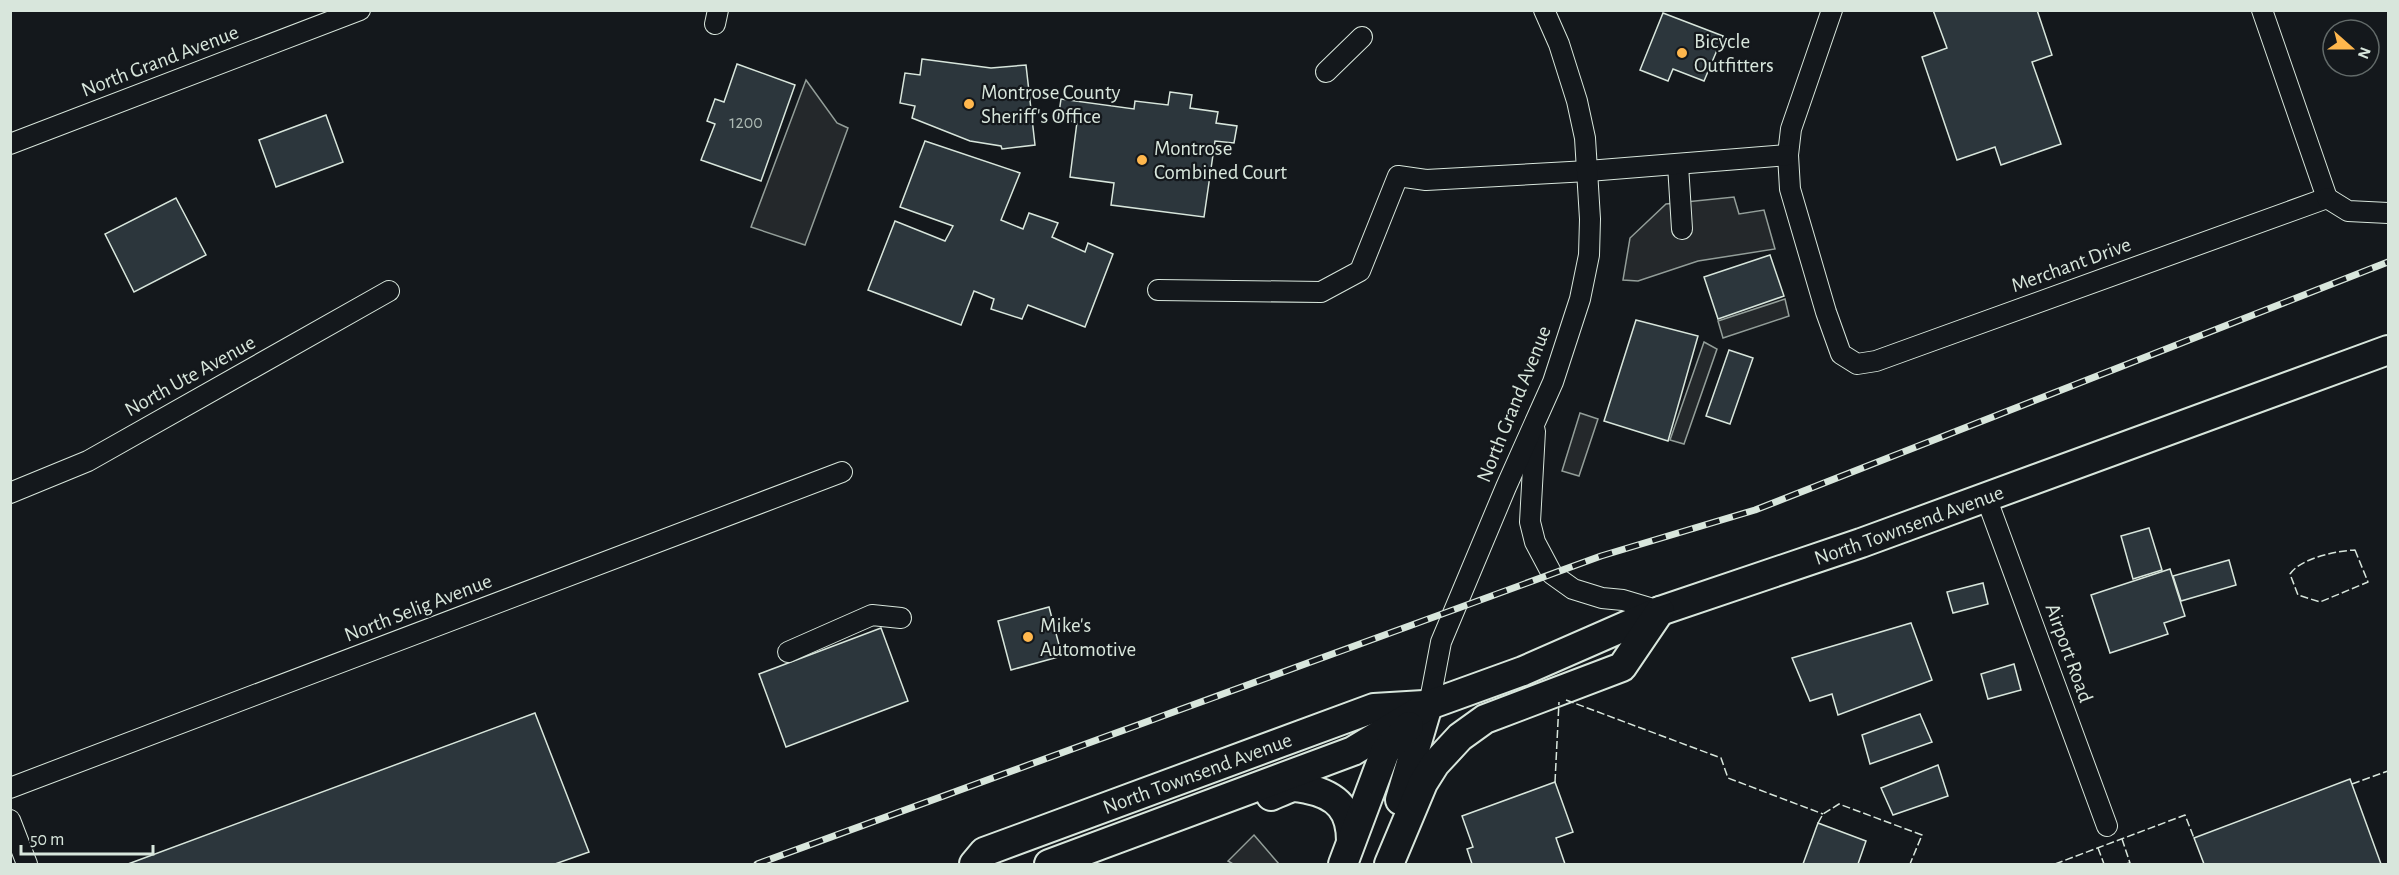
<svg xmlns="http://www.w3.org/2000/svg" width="2399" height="875" viewBox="0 0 2399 875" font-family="'Alegreya Sans',sans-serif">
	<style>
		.parking { fill: #24282b; stroke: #939e99; stroke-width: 1.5 }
		.building { fill: #2c363c; stroke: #d8e6dc; stroke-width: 1.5 }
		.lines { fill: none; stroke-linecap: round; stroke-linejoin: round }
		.minor-casing { stroke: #d8e6dc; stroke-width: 22 }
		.highway-casing { stroke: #d8e6dc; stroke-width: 32 }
		.minor { stroke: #14181c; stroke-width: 20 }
		.highway { stroke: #14181c; stroke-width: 28 }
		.rail-casing { stroke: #d8e6dc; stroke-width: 7 }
		.rail { stroke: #14181c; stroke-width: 4.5; stroke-dasharray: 14; stroke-linecap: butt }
		.fence { stroke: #d8e6dc; stroke-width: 1.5; stroke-dasharray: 8 3; stroke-linecap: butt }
		.poi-dot { fill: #ffb74d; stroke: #14181c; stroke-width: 2 }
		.labels { text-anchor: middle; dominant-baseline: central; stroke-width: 4.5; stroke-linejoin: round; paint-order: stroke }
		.number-label { font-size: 18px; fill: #adbab4 }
		.poi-label { font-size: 21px; fill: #d8e6dc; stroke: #14181c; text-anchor: start }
		.street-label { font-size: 21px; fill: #d8e6dc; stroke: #14181c }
	</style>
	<rect width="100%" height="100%" fill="#14181c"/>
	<!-- parking -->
	<g class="parking">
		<path d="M806 80 837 123 848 128 805 245 751 227Z"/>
		<path d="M1734 197 1739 214 1764 210 1775 249 1698 261 1638 281 1623 280 1630 238 1666 204Z"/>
		<path d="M1785 299 1789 316 1723 338 1718 321Z"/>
		<path d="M1704 342 1717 349 1684 444 1670 440Z"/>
		<path d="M1580 413 1598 419 1579 476 1562 471Z"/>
		<path d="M1254 835 1279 864H1233L1228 861Z"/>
	</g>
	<!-- building -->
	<g class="building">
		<path d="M1933 10H2037L2052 55 2032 62 2061 144 2001 165 1995 147 1957 160 1922 57 1947 48Z"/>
		<path d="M1663 13 1723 36 1704 81 1673 69 1668 81 1640 70Z"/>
		<path d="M922 59 991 68 1026 65 1035 145 1002 149 1001 146 970 141 912 118 915 106 900 103 905 73 920 75Z"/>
		<path d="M737 64 795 85 761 181 701 160 715 124 707 121 715 99 724 102Z"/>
		<path d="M1170 92 1192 95 1190 108 1218 112 1216 123 1237 126 1234 143 1215 141 1204 217 1111 205 1114 183 1070 177 1077 122 1058 120 1061 99 1134 109 1135 101 1168 105Z"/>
		<path d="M326 115 343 162 276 187 259 140Z"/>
		<path d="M925 141 1020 173 1001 220 1023 229 1029 213 1058 223 1052 237 1085 252 1088 243 1113 254 1085 327 1028 305 1022 319 991 309 994 299 974 291 961 325 868 290 895 221 945 241 953 226 900 207Z"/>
		<path d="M176 198 206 255 134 292 105 234Z"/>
		<path d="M1770 255 1784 296 1718 319 1704 277Z"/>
		<path d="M1636 320 1698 336 1668 441 1604 421Z"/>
		<path d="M1729 350 1753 358 1730 424 1706 416Z"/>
		<path d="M2149 528 2162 570 2133 579 2121 536Z"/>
		<path d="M2229 560 2236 585 2181 601 2173 576Z"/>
		<path d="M2170 569 2185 616 2164 623 2168 634 2110 653 2091 595Z"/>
		<path d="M1983 583 1988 604 1953 613 1947 592Z"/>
		<path d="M1049 607 1062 656 1011 670 998 621Z"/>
		<path d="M1911 623 1932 680 1838 715 1832 694 1810 701 1792 658Z"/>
		<path d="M881 628 908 701 786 747 759 674Z"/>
		<path d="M2014 664 2021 690 1988 699 1981 674Z"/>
		<path d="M535 713 589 852 555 864H128Z"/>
		<path d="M1920 714 1932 742 1870 764 1862 735Z"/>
		<path d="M1938 765 1948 796 1893 815 1881 788Z"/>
		<path d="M2350 779 2381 864H2204L2194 838Z"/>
		<path d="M1555 782 1573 832 1556 838 1565 864H1472L1467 849 1473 847 1462 816Z"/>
		<path d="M1818 823 1866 841 1858 864H1803Z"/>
	</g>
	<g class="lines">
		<!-- minor casing -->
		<g class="minor-casing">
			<g id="minor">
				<path d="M1832 10 1791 129 1788 155 1790 189 1826 312 1841 354 1857 364 1876 361 2327 198"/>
				<path d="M2262 10 2327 198"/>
				<path d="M715 24 718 10"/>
				<path d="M1326 72 1362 37"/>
				<path d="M10 144 360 10"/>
				<path d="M1678 165 1682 229"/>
				<path d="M2327 198 2348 211 2388 213"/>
				<path d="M1158 290 1321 292 1360 271 1398 176 1426 180 1588 171 1788 155"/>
				<path d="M1535 431 1530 522 1535 542 1552 574 1573 589 1602 598 1623 600 1660 611"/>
				<path d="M10 493 88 461 389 291"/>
				<path d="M1986 497 2107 826"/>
				<path d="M788 652 872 615 901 618"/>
				<path d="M1429 705 1441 642 1506 487 1553 382 1580 299 1589 255 1590 219 1585 138 1577 101 1559 44 1544 10"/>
				<path d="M10 788 842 472"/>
				<path d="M10 820 27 864"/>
			</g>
		</g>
		<!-- highway casing -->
		<g class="highway-casing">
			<g id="highway">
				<path d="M1271 796C1278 793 1286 789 1293 787 1298 787 1303 788 1307 789 1338 795 1351 811 1351 841"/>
				<path d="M1400 800 1426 712"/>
				<path id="s1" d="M974 864 984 852 1374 708 1424 705"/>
				<path id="s2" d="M1049 864 1353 751 1429 705 1523 671 1660 611 1861 543 2388 350"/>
				<path d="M1343 864 1385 752 1409 726"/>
				<path d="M1389 864 1423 783 1435 764 1460 737 1485 719 1622 667 1660 611"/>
			</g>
		</g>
		<!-- minor -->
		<use href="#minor" class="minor"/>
		<!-- highway -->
		<use href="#highway" class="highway"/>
		<!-- rail casing -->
		<g class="rail-casing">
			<path id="rail" d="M757 864 1601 556 1755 510 2388 262"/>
		</g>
		<!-- rail -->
		<use href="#rail" class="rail"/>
		<!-- fence -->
		<g class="fence">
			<path d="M2355 550 2368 582 2320 602 2298 595 2290 574C2301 558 2336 551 2355 550Z"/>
			<path d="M1566 700 1721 758 1728 778 1823 814"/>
			<path d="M1555 782 1559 702"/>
			<path d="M2352 784 2388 771"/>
			<path d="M1818 823 1823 814 1839 804 1922 835 1910 864"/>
			<path d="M2122 839 2130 863 2125 864"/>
			<path d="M2098 848 2104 864"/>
			<path d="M2055 864 2185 815 2194 838"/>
		</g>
	</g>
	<!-- markers -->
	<g class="poi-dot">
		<circle cx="1682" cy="53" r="6"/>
		<circle cx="969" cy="104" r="6"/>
		<circle cx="1142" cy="160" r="6"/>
		<circle cx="1028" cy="637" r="6"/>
	</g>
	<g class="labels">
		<!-- number labels -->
		<g class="number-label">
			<text x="746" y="123">1200</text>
		</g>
		<!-- poi labels -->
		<g class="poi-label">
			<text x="1694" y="41">Bicycle<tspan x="1694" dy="24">Outfitters</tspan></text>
			<text x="981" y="92">Montrose County<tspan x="981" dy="24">Sheriff's Office</tspan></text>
			<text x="1154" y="148">Montrose<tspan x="1154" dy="24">Combined Court</tspan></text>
			<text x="1040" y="625">Mike's<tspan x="1040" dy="24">Automotive</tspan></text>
		</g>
		<!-- street labels -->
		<g class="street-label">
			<text transform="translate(160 61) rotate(-21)">North Grand Avenue</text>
			<text transform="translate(2071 265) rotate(-20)">Merchant Drive</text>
			<text transform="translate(190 376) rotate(-29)">North Ute Avenue</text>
			<text transform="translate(1514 404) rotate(-68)">North Grand Avenue</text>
			<text stroke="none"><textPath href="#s2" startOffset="926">North Townsend Avenue</textPath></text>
			<text transform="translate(418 608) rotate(-21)">North Selig Avenue</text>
			<text transform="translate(2069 653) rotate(70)">Airport Road</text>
			<text stroke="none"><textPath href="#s1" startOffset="243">North Townsend Avenue</textPath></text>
		</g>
	</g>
	<!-- border -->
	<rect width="2399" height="875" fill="none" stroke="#d8e6dc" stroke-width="24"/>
	<!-- north arrow -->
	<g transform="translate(2351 48) rotate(111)"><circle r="28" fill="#14181c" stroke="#626a69" stroke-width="1.5"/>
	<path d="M0-4.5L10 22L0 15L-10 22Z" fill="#ffb74d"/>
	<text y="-9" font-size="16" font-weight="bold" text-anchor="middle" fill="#d8e6dc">N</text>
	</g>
	<!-- scale -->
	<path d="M21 845v9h132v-9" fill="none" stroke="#d8e6dc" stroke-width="3"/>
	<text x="30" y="845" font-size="18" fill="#d8e6dc" stroke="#14181c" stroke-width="4.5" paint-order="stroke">50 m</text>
</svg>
